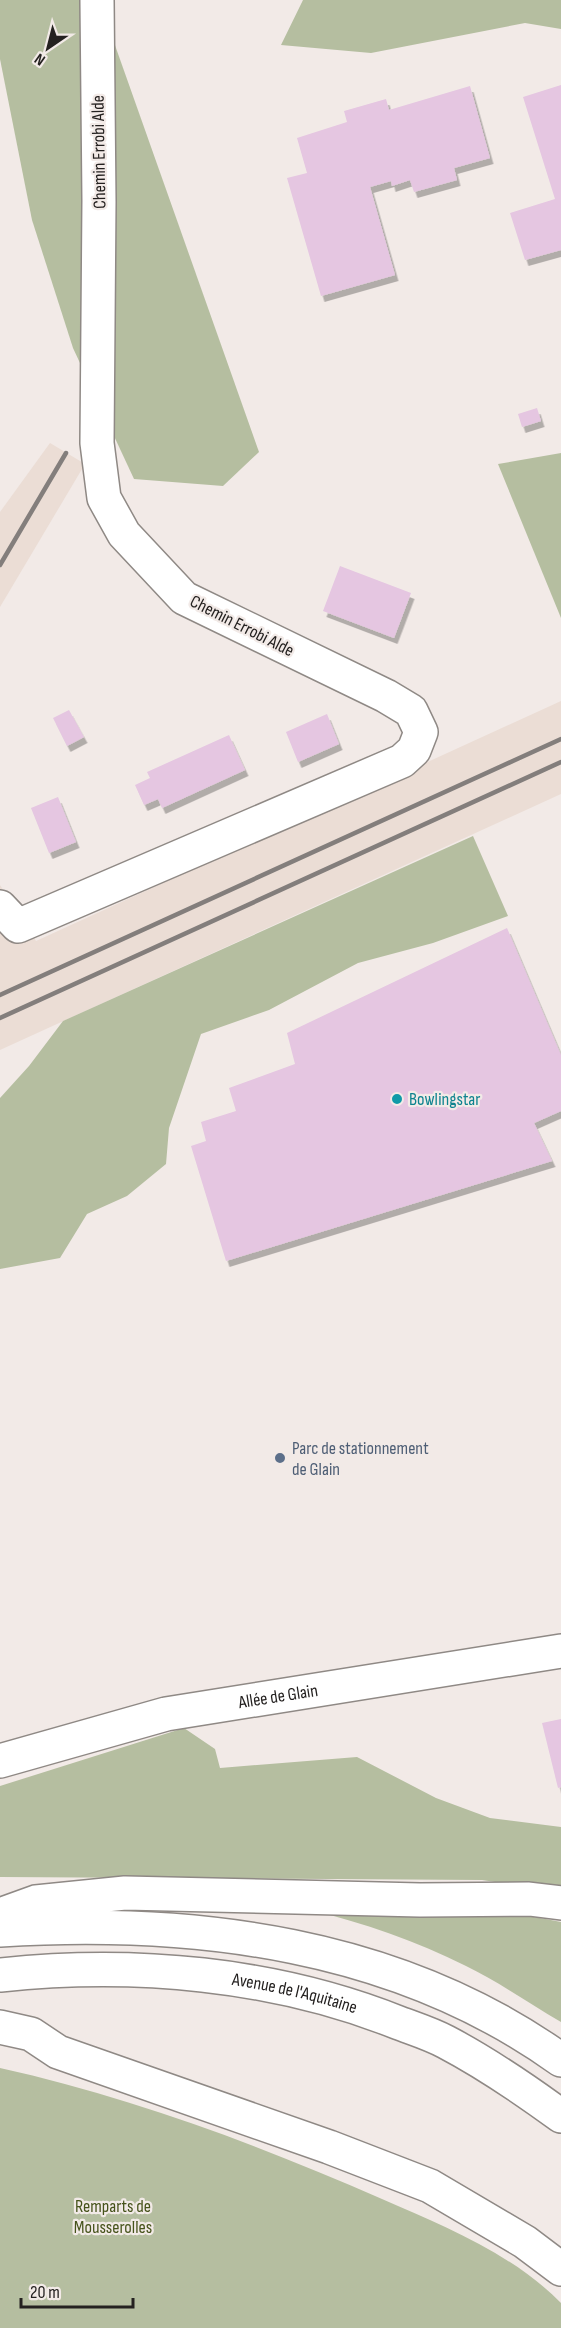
<svg xmlns="http://www.w3.org/2000/svg" width="561" height="2328" viewBox="0 0 561 2328" font-family="'Sofia Sans Condensed',sans-serif">
	<style>
		.built { fill: #ebddd5 }
		.green { fill: #b5bea0 }
		.building { fill: #e5c6e1; filter: url(#shadow) }
		.lines { fill: none; stroke-linecap: round; stroke-linejoin: round }
		.street-casing { stroke: #8f8985; stroke-width: 36 }
		.primary-casing { stroke: #8f8985; stroke-width: 36 }
		.street { stroke: #fff; stroke-width: 33 }
		.primary { stroke: #fff; stroke-width: 33 }
		.rail { stroke: #837e7c; stroke-width: 4.5 }
		.culture-dot { fill: #0f9aa8; stroke: #f2eae7; stroke-width: 2 }
		.service-dot { fill: #5c6f8a; stroke: #f2eae7; stroke-width: 2 }
		.labels { text-anchor: middle; dominant-baseline: central; stroke-width: 4.5; stroke-linejoin: round; paint-order: stroke }
		.street-label { font-size: 18px; fill: #242120; stroke: #f2eae7 }
		.culture-label { font-size: 18px; fill: #0d838f; stroke: #f2eae7; text-anchor: start }
		.service-label { font-size: 18px; fill: #4e5e75; stroke: #f2eae7; text-anchor: start }
		.park-label { font-size: 18px; fill: #46531b; stroke: #f2eae7 }
	</style>
	<defs>
		<filter id="shadow"><feDropShadow dx="3.5" dy="6" stdDeviation="0" flood-color="#0004"/></filter>
	</defs>
	<rect width="100%" height="100%" fill="#f2eae7"/>
	<!-- built -->
	<g class="built">
		<path d="M50 443 85 464 0 607V512Z"/>
		<path d="M561 701V794L0 1050V885L36 941Z"/>
	</g>
	<!-- green -->
	<g class="green">
		<path d="M0 0H99L259 452 223 486 134 479 73 348 32 220 0 59Z"/>
		<path d="M303 0H561V29L525 23 371 53 281 45Z"/>
		<path d="M561 453V618L498 464Z"/>
		<path d="M473 836 508 916 433 943 358 963 269 1010 201 1034 169 1128 166 1164 127 1196 87 1214 60 1258 0 1269V1098L29 1066 63 1021Z"/>
		<path d="M184 1728 215 1749 220 1768 357 1757 436 1798 490 1818 561 1827V1892L482 1880 0 1877V1786Z"/>
		<path d="M310 1910C388 1911 486 1905 561 1922V2022C530 2004 499 1982 466 1966 416 1941 364 1923 310 1910Z"/>
		<path d="M0 2068C131 2097 259 2145 382 2199 444 2226 513 2254 561 2303V2328H0Z"/>
	</g>
	<!-- building -->
	<g class="building">
		<path d="M561 85V250L525 260 510 213 555 199 523 97Z"/>
		<path d="M470 86 490 158 454 168 457 180 414 192 410 180 392 186 391 181 370 187 395 275 321 296 287 178 307 173 297 138 347 122 344 111 386 99 389 110Z"/>
		<path d="M537 408 541 421 522 427 518 414Z"/>
		<path d="M340 566 411 593 394 638 323 611Z"/>
		<path d="M69 710 84 737 67 746 53 718Z"/>
		<path d="M327 714 339 744 298 762 286 732Z"/>
		<path d="M229 735 245 770 162 808 158 799 144 805 135 785 150 778 147 772Z"/>
		<path d="M58 797 76 842 49 853 31 808Z"/>
		<path d="M507 928 561 1055V1111L534 1123 552 1161 226 1261 191 1146 206 1141 201 1122 236 1111 229 1088 295 1064 287 1033Z"/>
		<path d="M561 1719V1787L558 1788 542 1723Z"/>
	</g>
	<g class="lines">
		<!-- street casing -->
		<g class="street-casing">
			<g id="street">
				<path d="M0 907 18 926 402 761 414 750 421 732 411 711 386 696 184 598 124 534 104 498 97 443 99 201 97 0"/>
				<path id="s1" d="M0 1761 166 1714 561 1651"/>
			</g>
		</g>
		<!-- primary casing -->
		<g class="primary-casing">
			<g id="primary">
				<path d="M0 1915 36 1902 125 1893 420 1900 529 1899 561 1903"/>
				<path d="M0 1930C196 1918 398 1943 561 2060"/>
				<path id="s2" d="M0 1975C134 1961 274 1973 399 2023 415 2029 431 2034 446 2042 486 2063 524 2089 561 2116"/>
				<path d="M0 2027 31 2034 58 2052 329 2147 430 2186 525 2242 561 2269"/>
			</g>
		</g>
		<!-- street -->
		<use href="#street" class="street"/>
		<!-- primary -->
		<use href="#primary" class="primary"/>
		<!-- rail -->
		<g class="rail">
			<path d="M0 565 66 453"/>
			<path d="M0 995 561 739"/>
			<path d="M0 1018 561 762"/>
		</g>
	</g>
	<!-- markers -->
	<circle class="culture-dot" cx="397" cy="1099" r="6"/>
	<circle class="service-dot" cx="280" cy="1458" r="6"/>
	<g class="labels">
		<!-- street labels -->
		<g class="street-label">
			<text transform="translate(99 152) rotate(-91)">Chemin Errobi Alde</text>
			<text transform="translate(242 626) rotate(27)">Chemin Errobi Alde</text>
			<text stroke="none"><textPath href="#s1" startOffset="286">Allée de Glain</textPath></text>
			<text stroke="none"><textPath href="#s2" startOffset="297">Avenue de l'Aquitaine</textPath></text>
		</g>
		<!-- culture labels -->
		<g class="culture-label">
			<text x="409" y="1099">Bowlingstar</text>
		</g>
		<!-- service labels -->
		<g class="service-label">
			<text x="292" y="1448">Parc de stationnement<tspan x="292" dy="21">de Glain</tspan></text>
		</g>
		<!-- park labels -->
		<g class="park-label">
			<text x="113" y="2206">Remparts de<tspan x="113" dy="21">Mousserolles</tspan></text>
		</g>
	</g>
	<!-- north arrow -->
	<g transform="translate(48 48) rotate(215)" stroke="#f2eae7" stroke-width="4.5" paint-order="stroke">
	<path d="M0-4.5L10 22L0 15L-10 22Z" fill="#242120"/>
	<text y="-9" font-size="16" font-weight="bold" text-anchor="middle" fill="#242120">N</text>
	</g>
	<!-- scale -->
	<path d="M21 2298v9h112v-9" fill="none" stroke="#242120" stroke-width="3"/>
	<text x="30" y="2298" font-size="18" fill="#242120" stroke="#f2eae7" stroke-width="4.5" paint-order="stroke">20 m</text>
</svg>
